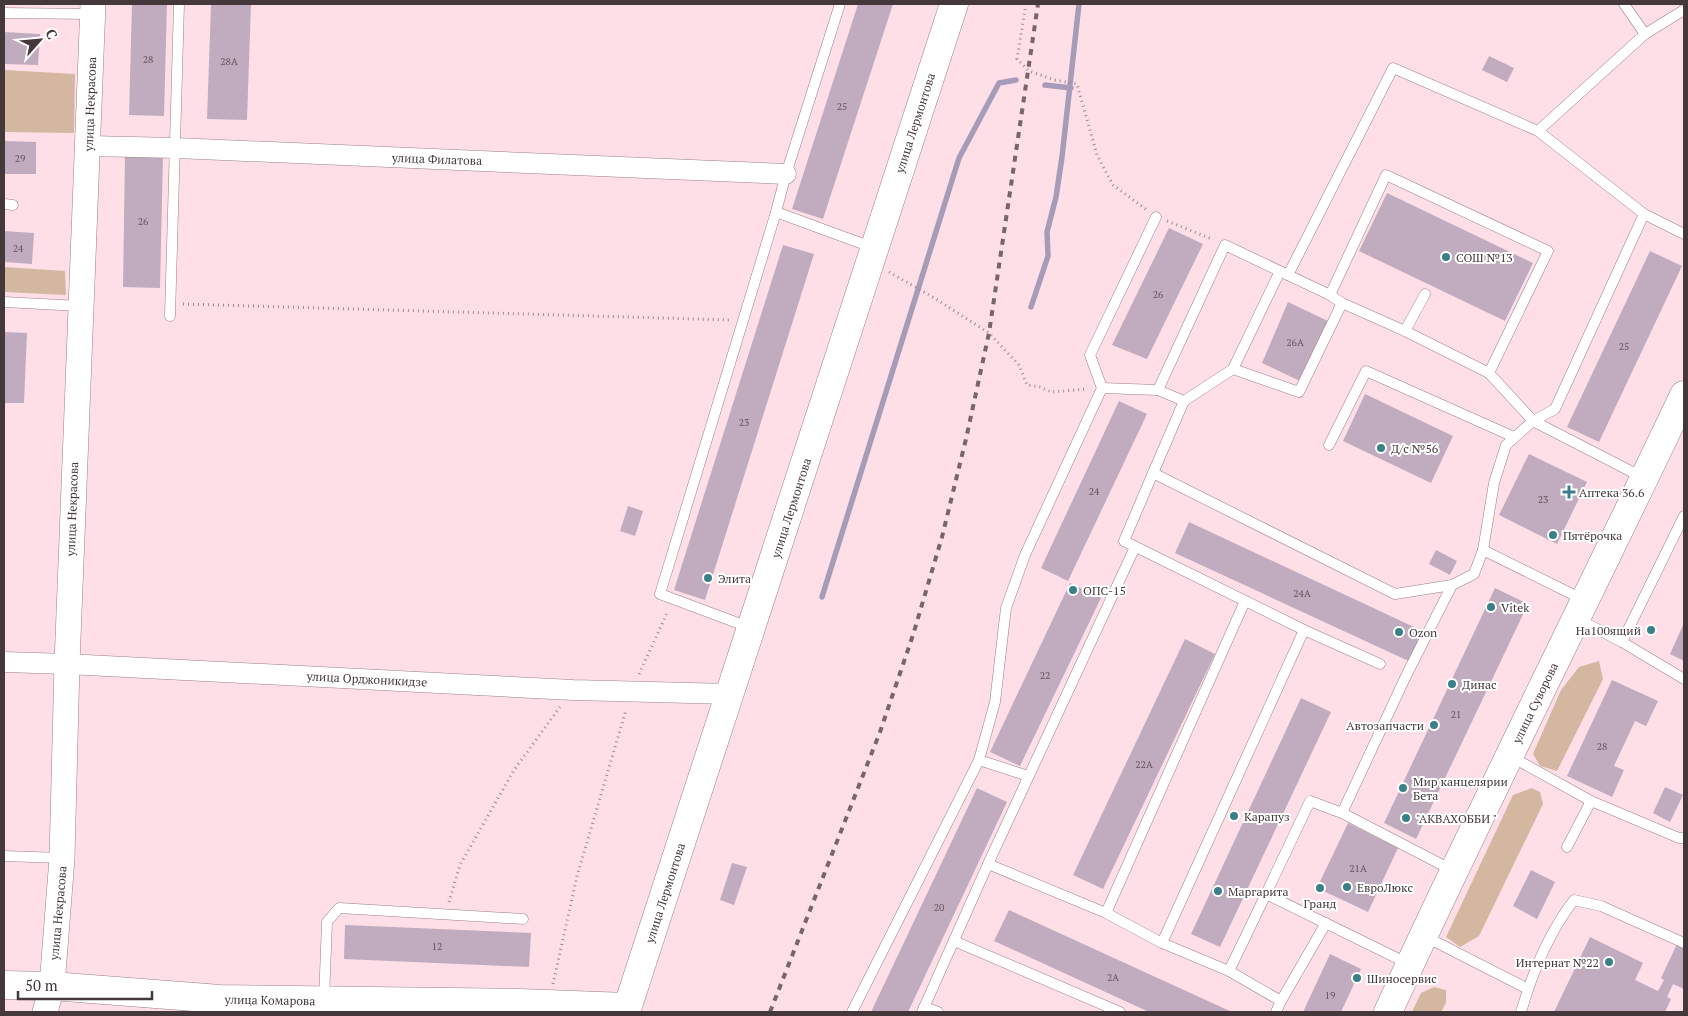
<svg xmlns="http://www.w3.org/2000/svg" width="1688" height="1016" viewBox="0 0 1688 1016" font-family="'PT Serif',serif">
	<style>
		.green { fill: #d4b7a0 }
		.lines { fill: none; stroke-linecap: round; stroke-linejoin: round }
		.stream { stroke: #a79cb8; stroke-width: 5.5 }
		.building { fill: #c1acbf }
		.service-casing { stroke: #9b7f87; stroke-width: 11 }
		.minor-casing { stroke: #9b7f87; stroke-width: 21 }
		.tertiary-casing { stroke: #9b7f87; stroke-width: 26 }
		.secondary-casing { stroke: #9b7f87; stroke-width: 29 }
		.path { stroke: #9f8a90; stroke-width: 3; stroke-dasharray: 1 4; stroke-linecap: butt }
		.service { stroke: #fff; stroke-width: 10 }
		.minor { stroke: #fff; stroke-width: 20 }
		.tertiary { stroke: #fff; stroke-width: 25 }
		.secondary { stroke: #fff; stroke-width: 28 }
		.rail { stroke: #76656a; stroke-width: 4; stroke-dasharray: 6 6; stroke-linecap: butt }
		.poi-dot { fill: #398088; stroke: #fff; stroke-width: 2 }
		.labels { text-anchor: middle; dominant-baseline: central; stroke-width: 4; stroke-linejoin: round; paint-order: stroke }
		.number-label { font-size: 10px; fill: #63555c }
		.street-label { font-size: 12px; fill: #44383b; stroke: #fff }
		.poi-label { font-size: 12px; fill: #44383b; stroke: #fff; text-anchor: start }
	</style>
	<rect width="100%" height="100%" fill="#fedfe8"/>
	<!-- green -->
	<g class="green">
		<path d="M4 70 75 74 74 133 4 132Z"/>
		<path d="M4 267 65 271 66 295 4 292Z"/>
		<path d="M1599 661 1603 679 1557 771 1540 766 1533 754 1561 690 1579 667Z"/>
		<path d="M1532 788 1540 792 1543 804 1479 936 1460 947 1446 937 1513 795Z"/>
		<path d="M1434 987 1446 990V1003L1441 1012H1412L1421 993Z"/>
	</g>
	<g class="lines">
		<!-- stream -->
		<g class="stream">
			<path d="M1045 85 1071 88"/>
			<path d="M1031 307 1048 256 1047 232 1056 197 1062 157 1079 4"/>
			<path d="M822 597 959 158 999 83 1016 80"/>
		</g>
	</g>
	<!-- building -->
	<g class="building">
		<path d="M132 4H167L164 116 129 115Z"/>
		<path d="M211 4H251L247 120 207 119Z"/>
		<path d="M858 4H893L823 219 792 209Z"/>
		<path d="M4 32 40 34 38 65 4 64Z"/>
		<path d="M1489 56 1514 68 1507 82 1482 70Z"/>
		<path d="M4 141 36 142V174H4Z"/>
		<path d="M125 154 163 155 160 288 123 287Z"/>
		<path d="M1387 193 1533 263 1505 321 1359 251Z"/>
		<path d="M1169 228 1203 244 1147 359 1112 345Z"/>
		<path d="M4 231 34 233 32 264 4 262Z"/>
		<path d="M783 245 814 254 705 600 674 590Z"/>
		<path d="M1650 251 1682 266 1599 442 1567 427Z"/>
		<path d="M1288 302 1328 321 1300 381 1262 363Z"/>
		<path d="M4 332 27 333 24 403H4Z"/>
		<path d="M1365 394 1453 436 1431 483 1343 441Z"/>
		<path d="M1119 401 1147 414 1068 581 1041 568Z"/>
		<path d="M1529 454 1587 482 1557 544 1499 515Z"/>
		<path d="M628 506 643 511 635 536 620 531Z"/>
		<path d="M1189 522 1429 634 1415 664 1175 553Z"/>
		<path d="M1436 550 1457 561 1450 575 1429 564Z"/>
		<path d="M1070 583 1101 598 1020 766 990 752Z"/>
		<path d="M1495 588 1528 604 1416 839 1384 823Z"/>
		<path d="M1684 623V661L1670 654Z"/>
		<path d="M1185 639 1215 654 1103 889 1073 875Z"/>
		<path d="M1612 680 1658 701 1646 726 1635 721 1614 766 1624 770 1612 797 1567 776Z"/>
		<path d="M1301 698 1331 712 1220 947 1191 934Z"/>
		<path d="M1665 787 1683 795 1670 822 1653 813Z"/>
		<path d="M977 788 1007 802 908 1012H871Z"/>
		<path d="M1348 823 1398 848 1368 912 1317 888Z"/>
		<path d="M732 863 747 867 734 905 720 900Z"/>
		<path d="M1531 870 1555 882 1537 919 1513 906Z"/>
		<path d="M1009 910 1232 1012H1149L994 941Z"/>
		<path d="M345 925 531 933 529 967 344 959Z"/>
		<path d="M1590 937 1643 963 1635 980 1658 991 1664 980 1661 978 1678 942 1684 945V989L1673 984 1667 997 1671 999 1665 1012H1554Z"/>
		<path d="M1330 954 1361 969 1341 1012H1303Z"/>
	</g>
	<g class="lines">
		<!-- service casing -->
		<g class="service-casing">
			<g id="service">
				<path d="M1624 4 1645 34 1684 10"/>
				<path d="M4 13 92 14"/>
				<path d="M1538 131 1645 34"/>
				<path d="M4 204 13 205"/>
				<path d="M776 212 874 248"/>
				<path d="M1288 275 1393 68 1538 131 1644 214"/>
				<path d="M1330 295 1386 175 1548 251 1489 373"/>
				<path d="M4 302 80 306"/>
				<path d="M170 316 179 4"/>
				<path d="M1405 331 1425 294"/>
				<path d="M1233 369 1280 271"/>
				<path d="M1102 388 1158 390 1184 401 1233 369 1299 392 1342 303"/>
				<path d="M1158 390 1225 245 1330 295 1342 303 1405 331 1489 373 1533 421 1644 478"/>
				<path d="M1329 445 1366 371 1514 437"/>
				<path d="M1153 473 1184 401"/>
				<path d="M1135 547 988 864 1106 913 1162 943 1229 971 1266 894 1409 964"/>
				<path d="M1483 550 1494 483 1506 445 1533 421 1555 409 1644 214 1684 234"/>
				<path d="M1578 619 1622 642 1684 679"/>
				<path d="M751 628 660 594 776 212 786 174 840 4"/>
				<path d="M1622 642 1684 516"/>
				<path d="M1380 664 1304 630 1124 541 1153 473 1395 594 1452 585 1474 574 1483 550 1584 600"/>
				<path d="M1510 756 1591 801 1679 838H1684"/>
				<path d="M979 760 1028 776"/>
				<path d="M1342 813 1406 676 1452 585"/>
				<path d="M1567 847 1591 801"/>
				<path d="M4 856 61 858"/>
				<path d="M1266 894 1310 801 1342 813 1454 871"/>
				<path d="M1106 913 1245 601"/>
				<path d="M1424 936 1528 989"/>
				<path d="M954 941 1120 1012"/>
				<path d="M1162 943 1304 630"/>
				<path d="M1229 971 1281 1001 1276 1012"/>
				<path d="M324 1000 327 922 339 908 523 919"/>
				<path d="M1281 1001 1326 923"/>
				<path d="M924 1007 938 1012"/>
				<path d="M852 1012 979 760 995 702 1006 608 1025 555 1102 388 1090 355 1156 217"/>
				<path d="M922 1012 988 864"/>
				<path d="M1521 1012C1532 974 1550 931 1574 900L1601 906 1684 943"/>
			</g>
		</g>
		<!-- minor casing -->
		<g class="minor-casing">
			<g id="minor">
				<path d="M89 146 176 148 786 174"/>
				<path d="M4 662 67 664 573 690 730 694"/>
			</g>
		</g>
		<!-- tertiary casing -->
		<g class="tertiary-casing">
			<path id="tertiary" d="M45 1012 52 986 62 858 67 664 93 4"/>
		</g>
		<!-- secondary casing -->
		<g class="secondary-casing">
			<g id="secondary">
				<path d="M4 985 52 986 220 999 520 1003 627 1007"/>
				<path d="M626 1012 954 4"/>
				<path d="M1388 1012C1483 805 1586 601 1684 395"/>
			</g>
		</g>
		<!-- path -->
		<g class="path">
			<path d="M1026 4 1017 59 1029 71 1055 80 1077 84 1097 155 1113 185 1147 210"/>
			<path d="M1167 221 1212 239"/>
			<path d="M889 272 931 296 989 333 1019 365 1027 385 1040 387 1051 392 1087 389"/>
			<path d="M183 304 730 320"/>
			<path d="M639 674 668 611"/>
			<path d="M449 902 460 865 514 770 560 707"/>
			<path d="M553 984 577 876 626 710"/>
		</g>
		<!-- service -->
		<use href="#service" class="service"/>
		<!-- minor -->
		<use href="#minor" class="minor"/>
		<!-- tertiary -->
		<use href="#tertiary" class="tertiary"/>
		<!-- secondary -->
		<use href="#secondary" class="secondary"/>
		<!-- rail -->
		<path class="rail" d="M770 1012 880 732 913 635 942 537 966 439 989 333 1038 4"/>
	</g>
	<!-- markers -->
	<g class="poi-dot">
		<circle cx="1446" cy="257" r="5"/>
		<circle cx="1381" cy="448" r="5"/>
		<path d="M1566.5 484.5h5v5h5v5h-5v5h-5v-5h-5v-5h5z"/>
		<circle cx="1553" cy="535" r="5"/>
		<circle cx="708" cy="578" r="5"/>
		<circle cx="1073" cy="590" r="5"/>
		<circle cx="1491" cy="607" r="5"/>
		<circle cx="1651" cy="630" r="5"/>
		<circle cx="1399" cy="632" r="5"/>
		<circle cx="1452" cy="684" r="5"/>
		<circle cx="1434" cy="725" r="5"/>
		<circle cx="1403" cy="788" r="5"/>
		<circle cx="1234" cy="816" r="5"/>
		<circle cx="1406" cy="818" r="5"/>
		<circle cx="1347" cy="887" r="5"/>
		<circle cx="1320" cy="888" r="5"/>
		<circle cx="1218" cy="891" r="5"/>
		<circle cx="1609" cy="962" r="5"/>
		<circle cx="1357" cy="978" r="5"/>
	</g>
	<g class="labels">
		<!-- number labels -->
		<g class="number-label">
			<text x="148" y="59">28</text>
			<text x="229" y="61">28А</text>
			<text x="842" y="106">25</text>
			<text x="20" y="158">29</text>
			<text x="143" y="221">26</text>
			<text x="18" y="248">24</text>
			<text x="1158" y="294">26</text>
			<text x="1295" y="342">26А</text>
			<text x="1624" y="346">25</text>
			<text x="744" y="422">23</text>
			<text x="1094" y="491">24</text>
			<text x="1543" y="499">23</text>
			<text x="1302" y="593">24А</text>
			<text x="1045" y="675">22</text>
			<text x="1456" y="714">21</text>
			<text x="1602" y="746">28</text>
			<text x="1144" y="764">22А</text>
			<text x="1358" y="868">21А</text>
			<text x="939" y="907">20</text>
			<text x="437" y="946">12</text>
			<text x="1113" y="977">2А</text>
			<text x="1330" y="995">19</text>
		</g>
		<!-- street labels -->
		<g class="street-label">
			<text transform="translate(90 104) rotate(-88)">улица Некрасова</text>
			<text transform="translate(915 123) rotate(-72)">улица Лермонтова</text>
			<text transform="translate(437 159) rotate(2)">улица Филатова</text>
			<text transform="translate(791 508) rotate(-72)">улица Лермонтова</text>
			<text transform="translate(72 509) rotate(-88)">улица Некрасова</text>
			<text transform="translate(367 679) rotate(3)">улица Орджоникидзе</text>
			<text transform="translate(1535 703) rotate(-64)">улица Суворова</text>
			<text transform="translate(665 893) rotate(-72)">улица Лермонтова</text>
			<text transform="translate(58 913) rotate(-85)">улица Некрасова</text>
			<text transform="translate(270 1000) rotate(1)">улица Комарова</text>
		</g>
		<!-- poi labels -->
		<g class="poi-label">
			<text x="1456" y="257">СОШ №13</text>
			<text x="1391" y="448">Д/с №56</text>
			<text x="1579" y="492">Аптека 36.6</text>
			<text x="1563" y="535">Пятёрочка</text>
			<text x="718" y="578">Элита</text>
			<text x="1083" y="590">ОПС-15</text>
			<text x="1501" y="607">Vitek</text>
			<text x="1641" y="630" text-anchor="end">На100ящий</text>
			<text x="1409" y="632">Ozon</text>
			<text x="1462" y="684">Динас</text>
			<text x="1424" y="725" text-anchor="end">Автозапчасти</text>
			<text x="1413" y="781">Мир канцелярии<tspan x="1413" dy="14">Бета</tspan></text>
			<text x="1244" y="816">Карапуз</text>
			<text x="1416" y="818">"АКВАХОББИ "</text>
			<text x="1357" y="887">ЕвроЛюкс</text>
			<text x="1228" y="891">Маргарита</text>
			<text x="1320" y="903" text-anchor="middle">Гранд</text>
			<text x="1599" y="962" text-anchor="end">Интернат №22</text>
			<text x="1367" y="978">Шиносервис</text>
		</g>
	</g>
	<!-- border -->
	<rect width="1688" height="1016" fill="none" stroke="#44383b" stroke-width="10"/>
	<!-- north arrow -->
	<g transform="translate(40 40) rotate(63)" stroke="#ffffff" stroke-width="4" paint-order="stroke">
	<path d="M0-4L9 19L0 12L-9 19Z" fill="#44383b"/>
	<text y="-8" font-size="14" font-weight="bold" text-anchor="middle" fill="#44383b">С</text>
	</g>
	<!-- scale -->
	<path d="M18 991v8h134v-8" fill="none" stroke="#44383b" stroke-width="2.5"/>
	<text x="25" y="991" font-size="15" fill="#44383b" stroke="#ffffff" stroke-width="4" paint-order="stroke">50 m</text>
</svg>
